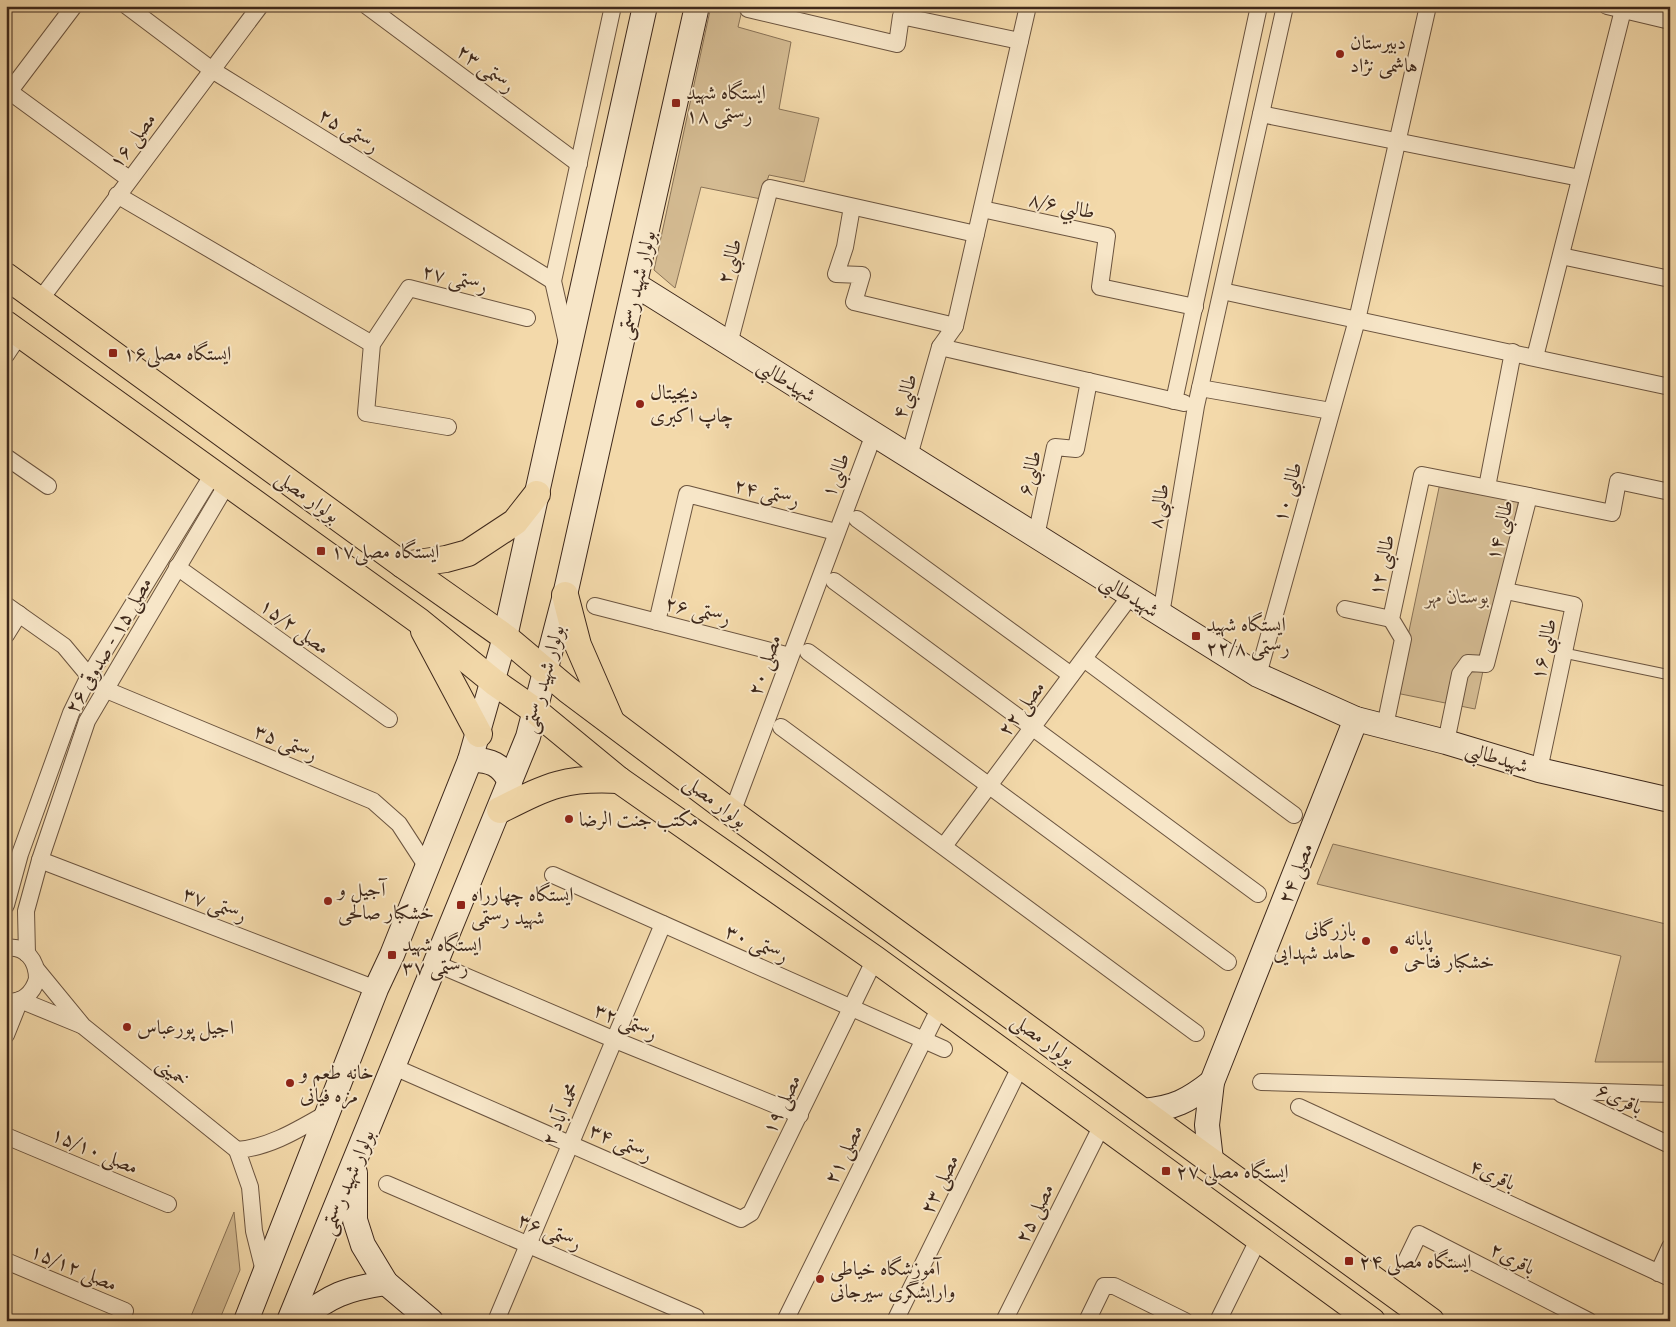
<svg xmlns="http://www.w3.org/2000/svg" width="1676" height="1327" viewBox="0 0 1676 1327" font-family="'IM FELL Great Primer',Amiri,serif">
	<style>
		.green { fill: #d4bb92; stroke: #897256 }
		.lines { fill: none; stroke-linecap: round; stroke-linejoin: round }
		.lane-casing { stroke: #6b543f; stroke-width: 11 }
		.street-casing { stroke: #6b543f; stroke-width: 18 }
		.secondary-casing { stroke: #3e281b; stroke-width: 26 }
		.primary-casing { stroke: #3e281b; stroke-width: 28 }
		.lane { stroke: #f7e6c8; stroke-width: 9 }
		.street { stroke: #f7e6c8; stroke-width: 16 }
		.secondary { stroke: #f7e6c8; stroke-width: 24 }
		.primary { stroke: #f3d9aa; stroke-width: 26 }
		.poi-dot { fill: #8f2418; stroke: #f7e6c8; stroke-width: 2 }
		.labels { text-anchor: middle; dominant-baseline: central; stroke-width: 4; stroke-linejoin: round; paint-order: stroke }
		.poi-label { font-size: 20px; fill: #3e281b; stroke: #f7e6c8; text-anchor: start }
		.street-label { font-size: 20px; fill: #3e281b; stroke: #f7e6c8 }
		.park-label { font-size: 20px; font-style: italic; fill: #5c4533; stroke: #f7e6c8 }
	</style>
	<rect width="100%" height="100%" fill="#f3d9aa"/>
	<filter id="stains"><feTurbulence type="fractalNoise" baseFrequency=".004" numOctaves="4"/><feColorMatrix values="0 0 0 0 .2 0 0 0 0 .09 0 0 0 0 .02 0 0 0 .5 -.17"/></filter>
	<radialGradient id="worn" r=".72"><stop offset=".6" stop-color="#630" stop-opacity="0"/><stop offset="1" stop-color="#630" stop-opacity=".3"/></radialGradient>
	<!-- green -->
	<g class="green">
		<path d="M711 6H743L738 27 791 42 779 109 819 118 804 182 769 175 761 199 701 187 675 288 654 270Z"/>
		<path d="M1440 483 1519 499 1475 709 1396 693Z"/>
		<path d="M1333 844 1670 925V1062H1595L1621 956 1317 884Z"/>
		<path d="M234 1212 240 1270 219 1321H189Z"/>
	</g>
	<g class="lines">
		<!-- lane casing -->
		<g class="lane-casing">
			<path id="lane" d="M1564 653 1670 675"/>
		</g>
		<!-- street casing -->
		<g class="street-casing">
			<g id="street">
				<path d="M127 6 212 70 553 281"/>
				<path d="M367 6 579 164"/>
				<path d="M749 6 748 9 897 44 901 16 1020 41"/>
				<path d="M1607 6 1670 21"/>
				<path d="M6 89 129 179"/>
				<path d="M6 96 74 6"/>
				<path d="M1261 114 1580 178"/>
				<path d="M117 195 372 344"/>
				<path d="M852 207 845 247 836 274 862 275 854 302 955 326"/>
				<path d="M982 209 1107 236 1100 287 1195 307"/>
				<path d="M1561 256 1670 279"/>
				<path d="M1222 291 1670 387"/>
				<path d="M40 300 260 6"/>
				<path d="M567 343 553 281 613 6"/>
				<path d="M729 344 770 188 976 234"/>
				<path d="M940 347 1184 403"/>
				<path d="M6 355 20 334"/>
				<path d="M1535 357 1623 10"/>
				<path d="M1200 388 1331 411"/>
				<path d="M1174 401 1259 6"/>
				<path d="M448 427 366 413 372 344 409 288 527 318"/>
				<path d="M909 456 940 347 955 326 1028 6"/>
				<path d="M6 457 48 486"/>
				<path d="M1487 487 1513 352"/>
				<path d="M1529 496 1612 513 1618 481 1670 492"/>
				<path d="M857 519 1071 675"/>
				<path d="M1036 536 1055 447 1076 449 1089 381"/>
				<path d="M177 567 389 719"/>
				<path d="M834 581 1258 894"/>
				<path d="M1506 591 1574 605 1539 770"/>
				<path d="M6 605 64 646 89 676"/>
				<path d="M595 606 790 656"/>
				<path d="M1345 609 1391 619"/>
				<path d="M1161 614 1196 406 1285 6"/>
				<path d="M657 622 687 494 836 532"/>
				<path d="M6 635 19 614"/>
				<path d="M808 652 1228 962"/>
				<path d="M1084 659 1294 815"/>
				<path d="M1258 675 1357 320 1428 6"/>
				<path d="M104 689 373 801 399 824 427 867"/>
				<path d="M1385 726 1403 639 1391 619 1422 475 1529 496 1486 664 1468 663 1460 674 1446 742"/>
				<path d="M781 727 1196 1033"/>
				<path d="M732 813 874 434"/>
				<path d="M944 846 1131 595"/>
				<path d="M40 860 376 989"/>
				<path d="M553 875 944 1049"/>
				<path d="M6 905 20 854 71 713 89 676 213 474"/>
				<path d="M6 948C26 945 37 961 37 979 33 993 22 1004 6 1001"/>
				<path d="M27 954 26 911 40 860 87 721 227 484"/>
				<path d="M437 964 615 1040 800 1115"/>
				<path d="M37 970 83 1026 237 1150"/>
				<path d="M20 1000 81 1025"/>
				<path d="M6 1035 20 1000"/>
				<path d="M394 1067 741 1219 751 1213 875 959"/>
				<path d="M1261 1082 1670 1094"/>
				<path d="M1561 1094 1670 1145"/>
				<path d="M1299 1107 1670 1278"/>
				<path d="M6 1136 168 1204"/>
				<path d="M387 1184 696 1317"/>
				<path d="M6 1261 125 1311"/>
				<path d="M1406 1261 1419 1234 1589 1321"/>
				<path d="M1658 1273 1670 1247"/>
				<path d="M265 1275 254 1231 250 1187 237 1150C271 1147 299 1129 329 1112"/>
				<path d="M496 1321 663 924"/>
				<path d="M785 1321 940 1007"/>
				<path d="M895 1321 1021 1065"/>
				<path d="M1004 1321 1102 1125"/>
				<path d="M1087 1321 1104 1286H1114L1185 1321"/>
				<path d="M1218 1321 1259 1238"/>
			</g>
		</g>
		<!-- secondary casing -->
		<g class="secondary-casing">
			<g id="secondary">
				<path d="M636 285 1258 675 1356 719 1446 742 1539 770 1670 800"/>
				<path d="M470 760C490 759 502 765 510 782"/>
				<path d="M1143 1111C1174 1108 1188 1101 1212 1082"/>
				<path d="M1211 1160 1207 1125 1212 1082 1356 719"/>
				<path d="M355 1173V1220L363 1245 386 1283 431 1321"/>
				<path d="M246 1321 376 989 392 955 470 760 505 637 645 6"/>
				<path d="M289 1321 528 737 565 595 697 6"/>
				<path d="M298 1321C330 1295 346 1289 386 1283"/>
			</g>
		</g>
		<!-- primary casing -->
		<g class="primary-casing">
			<g id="primary">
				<path d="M6 276 403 565 505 637 568 690 732 813 1431 1321"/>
				<path d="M6 324 419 621 494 682 534 710 619 780 875 959 1372 1321"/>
				<path d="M403 565 446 559 468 553 515 522 537 494"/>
				<path d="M565 595 578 645 611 721"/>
				<path d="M424 631 479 734"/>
				<path d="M500 810C548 786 564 777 619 780"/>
			</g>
		</g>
		<!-- lane -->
		<use href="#lane" class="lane"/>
		<!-- street -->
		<use href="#street" class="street"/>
		<!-- secondary -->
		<use href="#secondary" class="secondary"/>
		<!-- primary -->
		<use href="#primary" class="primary"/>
	</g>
	<!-- markers -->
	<g class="poi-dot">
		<circle cx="1340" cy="54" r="5"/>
		<rect x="671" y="98" width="10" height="10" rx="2.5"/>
		<rect x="108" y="348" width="10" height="10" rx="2.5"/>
		<circle cx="640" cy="404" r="5"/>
		<rect x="316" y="546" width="10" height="10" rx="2.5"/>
		<rect x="1191" y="631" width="10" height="10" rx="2.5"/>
		<circle cx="569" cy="819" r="5"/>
		<circle cx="328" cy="901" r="5"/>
		<rect x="456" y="900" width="10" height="10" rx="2.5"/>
		<circle cx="1366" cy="941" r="5"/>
		<circle cx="1394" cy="950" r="5"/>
		<rect x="387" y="950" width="10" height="10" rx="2.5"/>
		<circle cx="127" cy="1027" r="5"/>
		<circle cx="290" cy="1083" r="5"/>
		<rect x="1161" y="1166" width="10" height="10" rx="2.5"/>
		<rect x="1344" y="1256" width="10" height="10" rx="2.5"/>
		<circle cx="820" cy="1279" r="5"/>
	</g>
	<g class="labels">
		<!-- poi labels -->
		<g class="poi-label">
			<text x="1350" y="42">دبیرستان<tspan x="1350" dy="23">هاشمی نژاد</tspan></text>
			<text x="686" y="92">ایستگاه شهید<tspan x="686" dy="23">رستمی ۱۸</tspan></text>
			<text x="123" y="353">ایستگاه مصلی۱۶</text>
			<text x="650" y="392">دیجیتال<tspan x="650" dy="23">چاپ اکبری</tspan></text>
			<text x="331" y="551">ایستگاه مصلی۱۷</text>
			<text x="1206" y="624">ایستگاه شهید<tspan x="1206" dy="23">رستمی ۲۲/۸</tspan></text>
			<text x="579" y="819">مكتب جنت الرضا</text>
			<text x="338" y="889">آجیل و<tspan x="338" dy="23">خشکبار صالحی</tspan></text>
			<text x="471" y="894">ایستگاه چهارراه<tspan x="471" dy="23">شهید رستمی</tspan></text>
			<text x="1356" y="929" text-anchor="end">بازرگانی<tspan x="1356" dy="23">حامد شهدایی</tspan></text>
			<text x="1404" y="938">پایانه<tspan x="1404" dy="23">خشکبار فتاحی</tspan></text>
			<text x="402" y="944">ایستگاه شهید<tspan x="402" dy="23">رستمی ۳۷</tspan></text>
			<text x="137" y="1027">اجیل پورعباس</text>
			<text x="300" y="1072">خانه طعم و<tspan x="300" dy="23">مزه فیانی</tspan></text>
			<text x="1176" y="1171">ایستگاه مصلی ۲۷</text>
			<text x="1359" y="1261">ایستگاه مصلی ۲۴</text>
			<text x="830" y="1268">آموزشگاه خیاطی<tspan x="830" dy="23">وارایشگری سیرجانی</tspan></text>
		</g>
		<!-- street labels -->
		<g class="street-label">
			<text transform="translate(486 68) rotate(37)">رستمی ۲۳</text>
			<text transform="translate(349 130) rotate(32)">رستمی ۲۵</text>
			<text transform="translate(132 140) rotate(-53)">مصلی ۱۶</text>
			<text transform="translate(1062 205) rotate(12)">طالبي ۸/۶</text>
			<text transform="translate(729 261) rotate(-75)">طالبی۲</text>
			<text transform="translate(455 278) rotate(14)">رستمی ۲۷</text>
			<text transform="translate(636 285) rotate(-77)">بولوار شهید رستمی</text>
			<text transform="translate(787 380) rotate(32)">شهیدطالبی</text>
			<text transform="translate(904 396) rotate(-74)">طالبی۴</text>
			<text transform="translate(1029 473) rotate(-76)">طالبی۶</text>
			<text transform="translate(835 475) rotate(-69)">طالبی۱</text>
			<text transform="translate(767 492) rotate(14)">رستمی ۲۴</text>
			<text transform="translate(1287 492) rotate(-74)">طالبی ۱۰</text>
			<text transform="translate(308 496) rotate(36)">بولوار مصلی</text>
			<text transform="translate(1158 506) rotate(-80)">طالبی۸</text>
			<text transform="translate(1499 530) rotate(-76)">طالبی ۱۴</text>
			<text transform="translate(1381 565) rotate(-78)">طالبی ۱۲</text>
			<text transform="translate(1130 595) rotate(32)">شهیدطالبی</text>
			<text transform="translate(698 610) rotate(14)">رستمی ۲۶</text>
			<text transform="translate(295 626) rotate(36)">مصلی ۱۵/۲</text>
			<text transform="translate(108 645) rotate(-60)">مصلی ۱۵ - صدوقی ۲۶</text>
			<text transform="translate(1543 649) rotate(-78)">طالبی ۱۶</text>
			<text transform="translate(764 665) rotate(-70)">مصلی ۲۰</text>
			<text transform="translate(543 679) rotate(-75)">بولوار شهید رستمی</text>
			<text transform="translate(1021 708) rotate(-53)">مصلی ۲۲</text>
			<text transform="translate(286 742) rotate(23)">رستمی ۳۵</text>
			<text transform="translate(1497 757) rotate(17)">شهیدطالبی</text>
			<text transform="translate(716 801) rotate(37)">بولوار مصلی</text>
			<text transform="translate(1295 873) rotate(-68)">مصلی ۲۴</text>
			<text transform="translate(215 904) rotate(21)">رستمی ۳۷</text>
			<text transform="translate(757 943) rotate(24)">رستمی ۳۰</text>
			<text transform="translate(626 1021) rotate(23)">رستمی ۳۲</text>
			<text transform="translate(1044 1039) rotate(36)">بولوار مصلی</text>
			<text transform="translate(173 1071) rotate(39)">خمینی</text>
			<text transform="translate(1620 1098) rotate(25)">باقری۶</text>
			<text transform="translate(781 1104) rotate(-64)">مصلی ۱۹</text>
			<text transform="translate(560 1114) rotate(-67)">محمد آباد ۲</text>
			<text transform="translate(621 1142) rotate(24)">رستمی ۳۴</text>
			<text transform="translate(95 1150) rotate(23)">مصلی ۱۵/۱۰</text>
			<text transform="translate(843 1154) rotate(-64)">مصلی ۲۱</text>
			<text transform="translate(1493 1174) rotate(25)">باقری۴</text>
			<text transform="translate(347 1182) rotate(-68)">بولوار شهید رستمی</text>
			<text transform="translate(939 1184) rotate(-64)">مصلی ۲۳</text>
			<text transform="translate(1034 1213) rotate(-64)">مصلی ۲۵</text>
			<text transform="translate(550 1231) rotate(23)">رستمی ۳۶</text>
			<text transform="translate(1513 1258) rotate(27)">باقری۲</text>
			<text transform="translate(74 1267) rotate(23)">مصلی ۱۵/۱۲</text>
		</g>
		<!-- park labels -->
		<g class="park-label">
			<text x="1457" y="596">بوستان مهر</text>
		</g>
	</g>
	<!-- margin -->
	<rect width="1676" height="1327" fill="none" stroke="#f3d9aa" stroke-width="25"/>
	<rect x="8" y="8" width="1661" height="1312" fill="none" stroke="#3e281b" stroke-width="2.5"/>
	<rect x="12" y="12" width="1651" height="1302" fill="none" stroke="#3e281b"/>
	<rect width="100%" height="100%" filter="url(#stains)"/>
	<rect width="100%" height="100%" fill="url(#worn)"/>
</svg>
